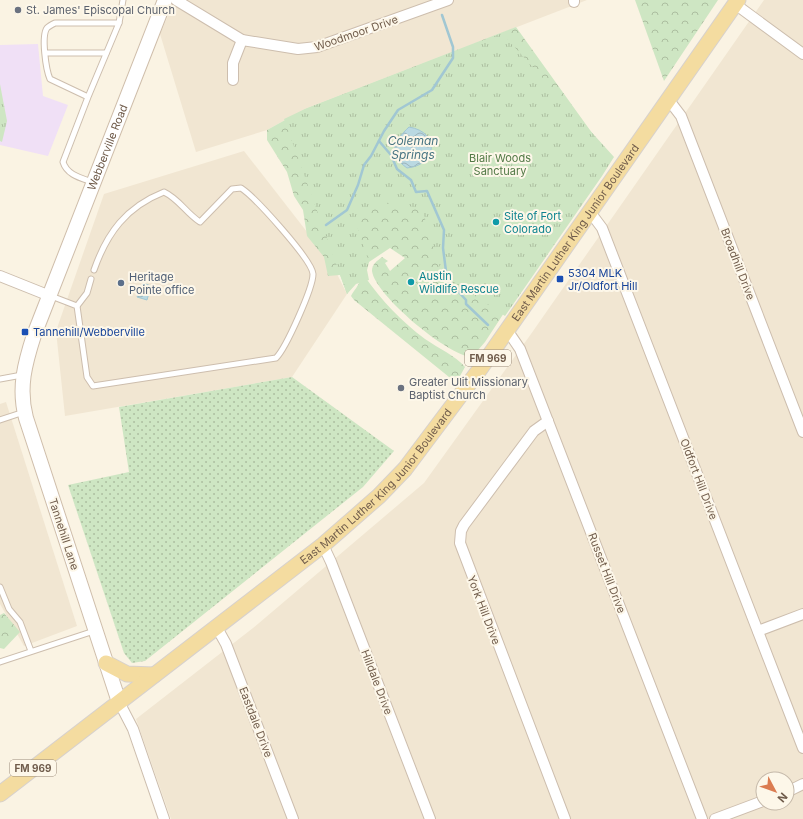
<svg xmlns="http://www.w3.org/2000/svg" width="803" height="819" viewBox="0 0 803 819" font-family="Inter,sans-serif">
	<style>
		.residential { fill: #f1e6d2; fill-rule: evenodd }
		.education { fill: #f0e0f6 }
		.grass { fill: url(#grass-dots) }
		.forest { fill: url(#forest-crowns) }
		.park { fill: url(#park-tufts) }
		.water { fill: url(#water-waves); stroke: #a1c7d3 }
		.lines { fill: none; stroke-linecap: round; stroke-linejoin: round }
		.stream { stroke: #a1c7d3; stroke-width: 2.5 }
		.lane-casing { stroke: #cdbeae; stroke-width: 7 }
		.street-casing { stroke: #cdbeae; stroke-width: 12 }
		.secondary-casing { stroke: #cfbeab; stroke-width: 16 }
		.primary-casing { stroke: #d7d1cd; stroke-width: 17 }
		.lane { stroke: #fff; stroke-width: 5 }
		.street { stroke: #fff; stroke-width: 10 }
		.secondary { stroke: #fff; stroke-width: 14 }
		.primary { stroke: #f4dca0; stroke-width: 15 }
		.worship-dot { fill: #6b7280; stroke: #fdf7e9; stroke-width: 1.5 }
		.culture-dot { fill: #0f9aa8; stroke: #fdf7e9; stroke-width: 1.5 }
		.transit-dot { fill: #1a4fb4; stroke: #fdf7e9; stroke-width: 1.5 }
		.service-dot { fill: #5c6f8a; stroke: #fdf7e9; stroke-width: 1.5 }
		.labels { text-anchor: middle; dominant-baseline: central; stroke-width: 4; stroke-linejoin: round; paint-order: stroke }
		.shield { fill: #fdf7e9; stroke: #9a8a7a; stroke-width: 1 }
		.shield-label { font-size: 10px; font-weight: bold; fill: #705c4b }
		.worship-label { font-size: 11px; fill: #5b616d; stroke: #fdf7e9; text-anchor: start }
		.street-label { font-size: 11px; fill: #705c4b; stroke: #fdf7e9 }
		.park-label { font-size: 11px; fill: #537a47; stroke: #fdf7e9 }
		.culture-label { font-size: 11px; fill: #0d838f; stroke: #fdf7e9; text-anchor: start }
		.transit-label { font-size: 11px; fill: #164399; stroke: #fdf7e9; text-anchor: start }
		.service-label { font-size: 11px; fill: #4e5e75; stroke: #fdf7e9; text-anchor: start }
		.water-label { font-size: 12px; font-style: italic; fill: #477482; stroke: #fdf7e9 }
	</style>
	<defs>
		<pattern id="grass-dots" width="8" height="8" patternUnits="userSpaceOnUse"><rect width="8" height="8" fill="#cee6c3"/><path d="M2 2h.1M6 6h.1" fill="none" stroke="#acbea0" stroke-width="1.8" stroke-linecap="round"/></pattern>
		<pattern id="forest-crowns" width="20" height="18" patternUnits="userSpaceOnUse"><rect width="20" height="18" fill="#cee6c3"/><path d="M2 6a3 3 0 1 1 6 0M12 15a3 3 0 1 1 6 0" fill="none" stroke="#acbea0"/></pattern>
		<pattern id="park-tufts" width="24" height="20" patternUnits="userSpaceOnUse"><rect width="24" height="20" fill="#cee6c3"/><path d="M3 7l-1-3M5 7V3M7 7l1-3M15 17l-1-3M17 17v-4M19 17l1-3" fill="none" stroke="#acbea0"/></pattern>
		<pattern id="water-waves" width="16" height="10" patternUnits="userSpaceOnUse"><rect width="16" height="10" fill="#bad9e2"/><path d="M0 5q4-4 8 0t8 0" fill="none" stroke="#9cb3b9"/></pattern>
	</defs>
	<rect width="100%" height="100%" fill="#faf3e3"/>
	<!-- residential -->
	<g class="residential">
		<path d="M175 0H587L305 109 267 130 196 152 160 34Z"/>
		<path d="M764 0H803V819H171L136 719 253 628 424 483 531 334ZM763 779H787V803H763Z"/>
		<path d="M244 151 332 264 347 294 292 377 65 416 56 331 104 194Z"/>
		<path d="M6 402 77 626 24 646 0 604V404Z"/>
	</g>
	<!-- education -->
	<path class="education" d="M38 44 43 96 68 105 48 156 0 145V45Z"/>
	<!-- grass -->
	<path class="grass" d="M292 377 394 451 363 487 145 661 132 663 124 653 68 485 129 472 119 407Z"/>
	<!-- forest -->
	<g class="forest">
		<path d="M635 0H718L664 81Z"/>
		<path d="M516 27 610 158 523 284 485 342 472 357C448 356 375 295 372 271 372 264 377 261 382 257L388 261 385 263 390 271 405 258 390 248 369 262 347 294 340 275 328 276 324 257 307 236 303 210 294 196 287 172 267 140V130L305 109Z"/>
		<path d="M365 277C382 301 401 321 425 339 438 348 456 356 465 367L460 376 449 377 354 300 351 296C354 290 359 286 360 279Z"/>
		<path d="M4 613 20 632 4 649 0 648V615Z"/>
	</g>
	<!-- park -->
	<g class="park">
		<path d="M502 33 614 157 602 176 505 316 442 274 422 209 390 202 370 209 357 226 369 262 367 270 369 280 356 284 347 294 284 119 305 109Z"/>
		<path d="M0 84 7 121 2 142 0 141Z"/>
	</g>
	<!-- water -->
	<g class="water">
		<path d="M409 127C440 132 438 165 407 168 387 154 394 141 409 127Z"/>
		<path d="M143 283 151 286 147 300 137 297Z"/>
	</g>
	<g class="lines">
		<!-- stream -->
		<g class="stream">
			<path d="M379 141 391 155 397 169 411 180 416 192 427 191 444 230 443 248 447 279 466 300V304L488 325"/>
			<path d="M326 225 347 210 358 185 364 165 371 156 384 131 398 110 432 90 453 58V47L442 15"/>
		</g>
		<!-- lane casing -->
		<g class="lane-casing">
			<g id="lane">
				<path d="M119 23 123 0"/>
				<path d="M46 53H106"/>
				<path d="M88 97 50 79C46 70 41 36 47 28 49 26 53 24 55 23H119L88 97 63 162C67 175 81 178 92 182"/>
				<path d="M51 296 77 306 87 377 93 386 276 358C286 348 313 288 313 274 312 260 255 197 241 188L232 189 200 222C186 213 179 199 164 192 126 207 107 233 94 270"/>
				<path d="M77 306 87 293 91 279"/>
				<path d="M0 379 22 375"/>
				<path d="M0 420 24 412"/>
				<path d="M0 587 9 609 20 622 31 651"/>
				<path d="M0 662 94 631"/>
			</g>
		</g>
		<!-- street casing -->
		<g class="street-casing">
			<g id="street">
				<path d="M176 0 242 40 298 49 317 47 448 0"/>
				<path d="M574 2V0"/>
				<path d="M735 4 803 54"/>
				<path d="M233 80V63L242 40"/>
				<path d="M668 99 681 116 803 432"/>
				<path d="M590 212 602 228 803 748"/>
				<path d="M0 276 50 296"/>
				<path d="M507 330 520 349 702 819"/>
				<path d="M548 421 534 431 464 525 461 531 460 543 565 819"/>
				<path d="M323 545 331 562 430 819"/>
				<path d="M216 626 226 644 293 819"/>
				<path d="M758 631 803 614"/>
				<path d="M119 702 133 729 164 819"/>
				<path d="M787 792 803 784"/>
				<path d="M715 819 763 801"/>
			</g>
		</g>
		<!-- secondary casing -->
		<g class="secondary-casing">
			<g id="secondary">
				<path id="s1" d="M119 702 26 418C18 388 25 363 34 335L165 0"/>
			</g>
		</g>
		<!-- primary casing -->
		<g class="primary-casing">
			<g id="primary">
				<path d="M106 663 127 674 154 675"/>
				<path id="s2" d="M0 794 323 545 379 496 405 469 480 369 738 0"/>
			</g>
		</g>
		<!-- lane -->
		<use href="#lane" class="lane"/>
		<!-- street -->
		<use href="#street" class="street"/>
		<!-- secondary -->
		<use href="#secondary" class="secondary"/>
		<!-- primary -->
		<use href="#primary" class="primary"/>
	</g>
	<!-- markers -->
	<g class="worship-dot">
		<circle cx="18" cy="10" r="4"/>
		<circle cx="401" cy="388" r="4"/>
	</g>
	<g class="culture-dot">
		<circle cx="496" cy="222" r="4"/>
		<circle cx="411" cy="282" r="4"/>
	</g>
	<g class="transit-dot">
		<rect x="556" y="275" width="8" height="8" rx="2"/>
		<rect x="21" y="328" width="8" height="8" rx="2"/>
	</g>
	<circle class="service-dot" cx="121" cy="283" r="4"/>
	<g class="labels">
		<!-- shield labels -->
		<g class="shield">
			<rect x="465" y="350" width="46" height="16" rx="3"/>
			<rect x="10" y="760" width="46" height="16" rx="3"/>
		</g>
		<g class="shield-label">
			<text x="488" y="358">FM 969</text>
			<text x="33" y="768">FM 969</text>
		</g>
		<!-- worship labels -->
		<g class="worship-label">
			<text x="26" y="10">St. James' Episcopal Church</text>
			<text x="409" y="382">Greater Ulit Missionary<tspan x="409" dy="13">Baptist Church</tspan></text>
		</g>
		<!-- street labels -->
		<g class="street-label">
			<text transform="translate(356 33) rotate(-19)">Woodmoor Drive</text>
			<text stroke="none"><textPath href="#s1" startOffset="585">Webberville Road</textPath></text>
			<text stroke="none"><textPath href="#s2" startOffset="811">East Martin Luther King Junior Boulevard</textPath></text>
			<text transform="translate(738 264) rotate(69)">Broadhill Drive</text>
			<text transform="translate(699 479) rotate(69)">Oldfort Hill Drive</text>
			<text stroke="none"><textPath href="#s2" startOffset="487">East Martin Luther King Junior Boulevard</textPath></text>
			<text transform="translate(64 534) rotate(72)">Tannehill Lane</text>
			<text transform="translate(607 573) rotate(69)">Russet Hill Drive</text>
			<text transform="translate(484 610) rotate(69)">York Hill Drive</text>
			<text transform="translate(377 682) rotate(69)">Hilldale Drive</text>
			<text transform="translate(256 722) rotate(69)">Eastdale Drive</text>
		</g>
		<!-- park labels -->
		<g class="park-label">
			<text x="500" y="158">Blair Woods<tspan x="500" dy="13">Sanctuary</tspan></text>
		</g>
		<!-- culture labels -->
		<g class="culture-label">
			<text x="504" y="216">Site of Fort<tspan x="504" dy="13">Colorado</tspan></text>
			<text x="419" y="276">Austin<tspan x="419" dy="13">Wildlife Rescue</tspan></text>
		</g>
		<!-- transit labels -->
		<g class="transit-label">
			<text x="568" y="273">5304 MLK<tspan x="568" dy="13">Jr/Oldfort Hill</tspan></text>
			<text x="33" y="332">Tannehill/Webberville</text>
		</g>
		<!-- service labels -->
		<g class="service-label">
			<text x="129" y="277">Heritage<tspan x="129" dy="13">Pointe office</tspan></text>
		</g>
		<!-- water labels -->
		<g class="water-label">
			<text x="413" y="140">Coleman<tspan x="413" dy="14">Springs</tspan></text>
		</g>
	</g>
	<!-- north arrow -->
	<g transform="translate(775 791) rotate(131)"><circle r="19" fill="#fdf7e9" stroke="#c5b9aa"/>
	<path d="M0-3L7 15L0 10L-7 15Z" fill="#db7c51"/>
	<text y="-6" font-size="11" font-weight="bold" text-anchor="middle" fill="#705c4b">N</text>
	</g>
</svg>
